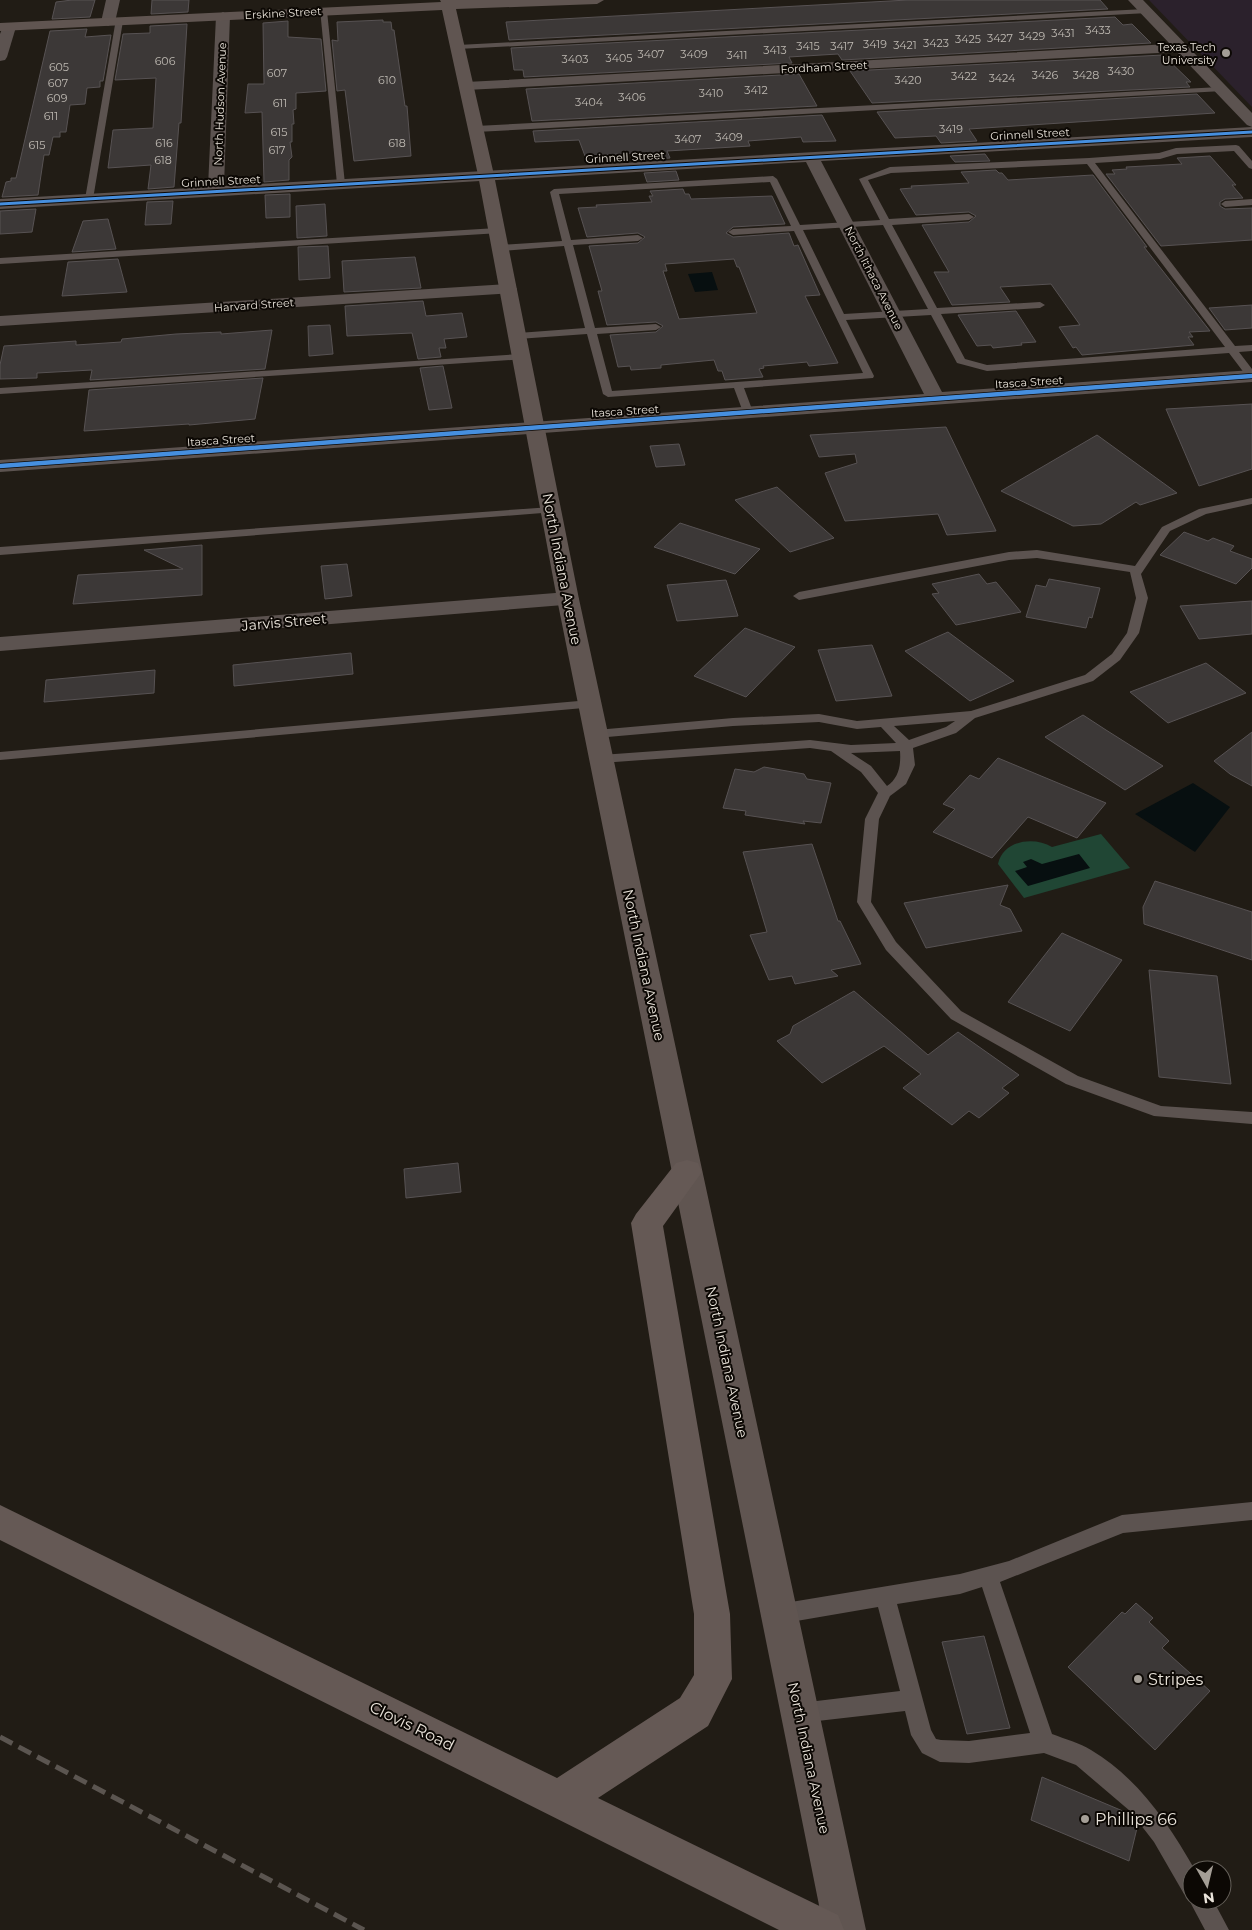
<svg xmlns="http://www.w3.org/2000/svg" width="1252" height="1930" viewBox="0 0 1252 1930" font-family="Montserrat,sans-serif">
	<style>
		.education { fill: #2b212c }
		.green { fill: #204634 }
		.water { fill: #070f10 }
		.building { fill: #3c3837; stroke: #575253; fill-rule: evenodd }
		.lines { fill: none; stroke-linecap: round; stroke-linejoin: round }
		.lane { fill: #5c5350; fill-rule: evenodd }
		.street { fill: #5c5350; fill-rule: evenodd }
		.secondary { fill: #605551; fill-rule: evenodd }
		.highway { fill: #655955; fill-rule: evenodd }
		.rail { stroke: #5b5550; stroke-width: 5; stroke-dasharray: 14 7; stroke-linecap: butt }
		.cycleway-far1-casing { stroke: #0c0804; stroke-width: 5 }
		.cycleway-casing { stroke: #0c0804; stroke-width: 6 }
		.cycleway-far1 { stroke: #468fdf; stroke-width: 3 }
		.cycleway { stroke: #468fdf; stroke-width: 4.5 }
		.poi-dot { fill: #a49e96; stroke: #0c0804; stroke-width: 2 }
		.labels { text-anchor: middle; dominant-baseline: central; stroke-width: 4; stroke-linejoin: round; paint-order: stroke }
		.far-street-label { font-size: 11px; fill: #eae4db; stroke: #0c0804 }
		.number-label { font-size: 11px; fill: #beb9b2 }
		.far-poi-label { font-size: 11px; fill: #eae4db; stroke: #0c0804; text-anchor: end }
		.street-label { font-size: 14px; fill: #eae4db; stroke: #0c0804 }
		.near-poi-label { font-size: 16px; fill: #eae4db; stroke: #0c0804; text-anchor: start }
		.near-street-label { font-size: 16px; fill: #eae4db; stroke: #0c0804 }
	</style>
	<rect width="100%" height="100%" fill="#211c15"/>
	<!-- education -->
	<path class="education" d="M1149 0H1252V107Z"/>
	<!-- green -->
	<path class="green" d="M1101 834 1130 868 1024 898 998 864C1003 840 1034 836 1052 847Z"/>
	<!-- water -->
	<g class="water">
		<path d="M712 272 718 290 695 292 688 274Z"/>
		<path d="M1193 783 1230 807 1195 852 1135 814Z"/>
		<path d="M1079 854 1090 868 1028 886 1015 871 1027 867 1023 862 1031 859 1042 864Z"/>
	</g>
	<!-- building -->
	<g class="building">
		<path d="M72 0H95L90 17 52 19 56 2Z"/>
		<path d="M152 0H189L188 12 151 14Z"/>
		<path d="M908 0H1100L1108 9 509 40 506 22Z"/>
		<path d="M1115 17 1123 25 1132 24 1151 43 842 60 838 54 789 57 792 63 524 77 523 70H514L511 48Z"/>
		<path d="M383 20V22H391L392 30H394L405 106H407L411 156 354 161 345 90 337 91 332 40 338 41 337 22Z"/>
		<path d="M288 21V37L321 39 326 91 296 93V109L293 110 294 124H292V142H290L292 157 289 160V180L264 182 262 112 245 113 248 84H264L263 23Z"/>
		<path d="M187 24 181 123H179L174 187 148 189 151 165 108 168 113 130 153 128 156 78 115 80 123 34 150 33V26Z"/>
		<path d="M87 29 85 37 111 35 103 81H100V87L87 88 85 104 70 105 66 132H60V137H53L49 155H44L38 195 2 197 6 182 11 181V178H16L50 31Z"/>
		<path d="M1163 55 1191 82H1186L1190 87 872 103 850 71Z"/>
		<path d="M799 74 817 106 532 121 526 89Z"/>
		<path d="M1197 94 1215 113 969 129 977 141 941 143 936 136 895 138 877 112Z"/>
		<path d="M822 115 836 141 803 142 801 137 748 141 750 146 667 151 670 158 638 160 635 153 585 156 579 140 535 142 533 131Z"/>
		<path d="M985 154 990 161 955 162 950 156Z"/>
		<path d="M1210 156 1236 185H1232L1243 198 1225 199 1220 202V206L1225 209 1252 208V240L1161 246 1106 174H1115L1112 170 1127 169 1126 167 1182 164 1177 158Z"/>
		<path d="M996 170 999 173H1002L1008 180 1093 175 1147 247H1144L1210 331 1189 332 1193 337H1188L1194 345 1082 355 1076 347 1073 348 1059 327 1080 325 1051 284 1000 287 1010 302 952 305 934 272H949L922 225 969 222 976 216 969 212 916 215 900 189 912 188 911 186 969 183 961 172Z"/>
		<path d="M676 171 679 180 647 182 644 173Z"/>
		<path d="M683 189 685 194H689L691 199 772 196 785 224 733 227 726 233 733 237 789 233 794 246 798 245 820 295 805 296 838 363 809 366 807 362 763 366 764 368 759 369 763 377 725 380 722 371H718L714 360 661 365V368L631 370 630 366 618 367 610 335 656 332 663 326 656 322 607 325 598 291H602L589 246 638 243 645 237 638 233 587 237 578 208 597 207 596 205 652 202 649 196H653L650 191ZM734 259 737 267H739L757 313 679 319 663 271H667L665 264Z"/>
		<path d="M290 194V217L266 218 265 195Z"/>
		<path d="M173 201 171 224 145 225 147 202Z"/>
		<path d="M325 204 327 236 297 238 296 206Z"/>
		<path d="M36 209 32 232 0 234V211Z"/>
		<path d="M108 219 116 249 72 252 83 221Z"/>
		<path d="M328 246 330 278 299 280 298 247Z"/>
		<path d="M415 257 421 288 344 292 342 261Z"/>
		<path d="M118 259 127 292 62 296 68 262Z"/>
		<path d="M423 301 426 316 462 313 467 337 444 339 446 348H439L441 357 418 359 412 333 347 336 345 306Z"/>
		<path d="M1252 305V328L1225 330 1209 308Z"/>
		<path d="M1016 311 1036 342 1021 343 1022 345 993 348 991 345 977 346 958 315Z"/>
		<path d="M330 325 333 354 309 356 308 326Z"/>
		<path d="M272 330 265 369 90 380 92 370 37 373V378L0 379V365L4 346 76 341V345L121 342 122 339 176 334 221 332V334Z"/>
		<path d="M443 366 452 408 429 410 420 368Z"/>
		<path d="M263 378 255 419 189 425V424L84 431 89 390Z"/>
		<path d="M1252 404V469L1199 486 1166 409Z"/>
		<path d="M946 427 996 531 947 535 938 514 845 521 825 473 857 463 855 454 819 457 810 435Z"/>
		<path d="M1097 435 1177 493 1140 505 1136 502 1101 524 1073 526 1001 491Z"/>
		<path d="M679 444 685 465 656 467 650 446Z"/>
		<path d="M777 487 799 507 834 538 790 552 735 500Z"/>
		<path d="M680 523 760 549 735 574 654 547Z"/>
		<path d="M1184 532 1208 541 1213 538 1234 546 1230 551 1252 559V568L1236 584 1160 555Z"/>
		<path d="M202 545V595L73 604 78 575 183 569 144 550Z"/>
		<path d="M347 564 352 596 325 599 321 566Z"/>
		<path d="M979 574 987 584 996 582 1021 612 956 625 932 594 939 593 932 584Z"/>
		<path d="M1049 579 1100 588 1092 618 1089 617 1086 628 1026 617 1036 585 1046 587Z"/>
		<path d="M726 580 738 616 677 621 667 585Z"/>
		<path d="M1252 601V634L1199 639 1180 606Z"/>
		<path d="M745 628 795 647 746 697 694 676Z"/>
		<path d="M948 632 1014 681 970 701 905 651Z"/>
		<path d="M872 645 892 696 836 701 818 650Z"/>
		<path d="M351 653 353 674 234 686 233 665Z"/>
		<path d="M1206 663 1246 693 1168 723 1130 692Z"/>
		<path d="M155 670 154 693 44 702 46 680Z"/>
		<path d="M1083 715 1106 730 1163 766 1125 790 1045 737Z"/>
		<path d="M1252 732V786L1230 774 1214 761Z"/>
		<path d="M998 758 1106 803 1077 838 1028 817 992 858 933 832 955 809 943 804 970 775 979 779Z"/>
		<path d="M764 767 804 774 807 779 831 783 821 823 803 821 805 824 745 815 746 811 723 808 735 769 754 772Z"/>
		<path d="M812 844 838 921H840L861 964 831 970 838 976 795 984 792 976 769 980 750 935 767 932 743 852Z"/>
		<path d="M1155 881 1252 912V960L1144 924 1143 907Z"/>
		<path d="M1008 885 1000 905 1010 909 1022 931 926 948 904 903Z"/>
		<path d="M1062 933 1122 960 1070 1031 1008 1002Z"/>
		<path d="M1149 970 1217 976 1231 1084 1159 1077Z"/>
		<path d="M854 991 928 1055 958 1032 1019 1075 1002 1088 1009 1093 979 1118 969 1111 952 1125 903 1088 921 1074 884 1046 822 1083 777 1041 790 1034 793 1026Z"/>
		<path d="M458 1163 461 1192 406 1198 404 1169Z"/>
		<path d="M1136 1603 1153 1618 1149 1622 1169 1641 1162 1648 1210 1691 1155 1750 1068 1667 1122 1612 1125 1614Z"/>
		<path d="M984 1636 1010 1728 967 1734 942 1642Z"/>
		<path d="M1042 1777 1130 1814 1138 1824 1129 1861 1031 1820Z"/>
	</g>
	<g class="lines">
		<!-- lane -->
		<g class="lane">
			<path d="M320 9 327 11 345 184 341 187 337 184Z"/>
			<path d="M1145 9 1149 11 1148 13 458 49 454 47 458 45Z"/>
			<path d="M116 19 123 21 93 199 89 202 85 199Z"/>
			<path d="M1220 87H1223V91L476 132 472 129 476 126Z"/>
			<path d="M1236 145 1239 146 1252 161V169L1249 168 1234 151 1177 154 1160 159 1095 163 1235 346 1252 345V351L1239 352 1252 369V379L1248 378 1229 353 987 371 957 363 931 315 846 320 874 376 873 378 744 388 753 412 752 414H744L743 412 734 388 608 397 603 394 587 334 518 339 513 336 518 333 585 328 564 246 500 251 495 248 500 245 562 241 550 192 554 189 773 176 777 179 800 225 880 220 859 179 890 167 1089 158 1159 153 1176 148ZM1087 164 1225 347 987 365 965 359 941 314 1040 308 1045 305 1040 302 937 308 892 225 969 220 974 217 969 214 889 219 868 180 891 173ZM770 182 791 226 733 229 728 232 733 235 794 231 863 373 612 391 597 334 656 330 661 327 656 324 595 328 573 245 638 241 643 238 638 235 571 240 559 194ZM883 225 928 309 844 314 803 230Z"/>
			<path d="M1252 199V205L1225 207 1221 204 1225 201Z"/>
			<path d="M497 228 502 231 500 233 0 264V258Z"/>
			<path d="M521 354 525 355V359L0 394V388Z"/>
			<path d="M1252 498V504L1206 514 1170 531 1141 574 1148 598 1139 633 1120 660 1093 681 975 718 956 733 913 748 915 765 906 784 890 796 879 819 871 902 896 942 961 1011 1078 1076 1161 1106 1252 1112V1124L1154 1116 1066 1084 951 1019 886 950 857 902 865 819 878 793 861 772 831 751 810 748 601 763 594 759 601 755 810 740 851 745 896 743 881 727 857 729 819 722 733 726 596 738 589 734 596 730 733 718 819 714 857 721 971 711 1085 675 1112 654 1127 633 1136 598 1130 572 1037 558 1009 560 799 600 793 596 799 592 1009 552 1037 550 1135 566 1162 527 1199 509ZM955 721 946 727 909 740 894 726ZM900 751C901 765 899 778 887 786L871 766 851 753Z"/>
			<path d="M551 507 557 510 555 512 0 555V547Z"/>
			<path d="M590 700 596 704 595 707 0 760V752Z"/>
			<path d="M1252 1502V1520L1123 1533 1000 1582 1052 1734C1065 1739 1080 1743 1091 1750 1139 1779 1168 1823 1195 1870H1192V1900H1213L1229 1930H1205L1189 1900 1190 1896 1184 1894 1154 1842 1130 1811 1076 1765 1044 1753 969 1763 940 1762 922 1753 911 1735 905 1711 800 1723 793 1720 790 1713 793 1706 800 1703 900 1691 878 1607 779 1624 772 1621 769 1614 772 1607 779 1604 960 1574 1009 1561 1122 1515ZM982 1587 1030 1733 969 1741 941 1740 936 1739 931 1730 897 1604 960 1594Z"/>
		</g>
		<!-- street -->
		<g class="street">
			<path d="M106 0H120L115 22 108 26 101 22Z"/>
			<path d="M1128 0H1143L1252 113V127L1247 125 1177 52 466 90 461 89 459 86 461 83 466 82 1170 44Z"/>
			<path d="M223 12 230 16 224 186 1252 127V137L821 161 942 392 1252 370V382L0 472V460L924 394 806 162 0 209V199L208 187 216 16Z"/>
			<path d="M9 23 16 27 7 57 5 60 0 61V34L4 24Z"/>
			<path d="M508 284 514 285 517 289 514 293 0 326V316Z"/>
			<path d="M568 592 576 594 579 599 576 604 0 651V637Z"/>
		</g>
		<!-- secondary -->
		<path class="secondary" d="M440 0H604L597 4 456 9 494 175 579 599 866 1930H824L557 599 478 175 442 10 0 31V23L441 2Z"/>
		<!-- highway -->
		<path class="highway" d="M687 1160 698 1163 702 1172 663 1226 730 1614 732 1679 708 1726 598 1798 838 1915 844 1930H779L0 1540V1505L557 1778 680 1698 694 1675V1614L631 1223 636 1214 676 1163Z"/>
		<!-- rail -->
		<path class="rail" d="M0 1737 364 1930"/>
		<!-- cycleway-far1 casing -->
		<g class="cycleway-far1-casing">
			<path id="cycleway-far1" d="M0 204 1252 132"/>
		</g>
		<!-- cycleway casing -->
		<g class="cycleway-casing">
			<path id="cycleway" d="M0 466 1252 376"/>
		</g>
		<!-- cycleway-far1 -->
		<use href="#cycleway-far1" class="cycleway-far1"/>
		<!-- cycleway -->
		<use href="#cycleway" class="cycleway"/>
	</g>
	<!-- markers -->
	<g class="poi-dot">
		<circle cx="1226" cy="53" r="5"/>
		<circle cx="1138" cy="1679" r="5"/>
		<circle cx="1085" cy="1819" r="5"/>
	</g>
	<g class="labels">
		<!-- far-street labels -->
		<g class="far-street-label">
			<text transform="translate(283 13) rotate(-3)">Erskine Street</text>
			<text transform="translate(824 67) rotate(-3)">Fordham Street</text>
			<text transform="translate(220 104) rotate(-88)">North Hudson Avenue</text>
			<text transform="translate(1030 134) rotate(-3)">Grinnell Street</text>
			<text transform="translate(625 157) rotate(-3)">Grinnell Street</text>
			<text transform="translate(221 181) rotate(-3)">Grinnell Street</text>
			<text transform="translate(874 278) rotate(63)">North Ithaca Avenue</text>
			<text transform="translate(254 305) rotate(-4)">Harvard Street</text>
			<text transform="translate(1029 382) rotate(-4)">Itasca Street</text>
			<text transform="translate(625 411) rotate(-4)">Itasca Street</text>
			<text transform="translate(221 440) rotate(-4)">Itasca Street</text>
		</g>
		<!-- number labels -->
		<g class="number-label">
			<text x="1098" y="30">3433</text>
			<text x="1063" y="33">3431</text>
			<text x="1032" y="36">3429</text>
			<text x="1000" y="38">3427</text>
			<text x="968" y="39">3425</text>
			<text x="936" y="43">3423</text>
			<text x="875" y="44">3419</text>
			<text x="905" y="45">3421</text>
			<text x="808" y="46">3415</text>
			<text x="842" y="46">3417</text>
			<text x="775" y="50">3413</text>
			<text x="651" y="54">3407</text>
			<text x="694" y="54">3409</text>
			<text x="737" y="55">3411</text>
			<text x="619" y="58">3405</text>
			<text x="575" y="59">3403</text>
			<text x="165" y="61">606</text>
			<text x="59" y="67">605</text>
			<text x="1121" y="71">3430</text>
			<text x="277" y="73">607</text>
			<text x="1045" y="75">3426</text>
			<text x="1086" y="75">3428</text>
			<text x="964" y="76">3422</text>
			<text x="1002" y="78">3424</text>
			<text x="387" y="80">610</text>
			<text x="908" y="80">3420</text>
			<text x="58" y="83">607</text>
			<text x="756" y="90">3412</text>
			<text x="711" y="93">3410</text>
			<text x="632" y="97">3406</text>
			<text x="57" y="98">609</text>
			<text x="589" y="102">3404</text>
			<text x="280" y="103">611</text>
			<text x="51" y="116">611</text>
			<text x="951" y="129">3419</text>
			<text x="279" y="132">615</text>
			<text x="729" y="137">3409</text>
			<text x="688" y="139">3407</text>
			<text x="164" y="143">616</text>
			<text x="397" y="143">618</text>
			<text x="37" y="145">615</text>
			<text x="277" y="150">617</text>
			<text x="163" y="160">618</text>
		</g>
		<!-- far-poi labels -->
		<g class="far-poi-label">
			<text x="1216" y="47">Texas Tech<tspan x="1216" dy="13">University</tspan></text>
		</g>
		<!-- street labels -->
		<g class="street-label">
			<text transform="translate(562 569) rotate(79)">North Indiana Avenue</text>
			<text transform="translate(284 622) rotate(-5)">Jarvis Street</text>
			<text transform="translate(644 965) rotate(78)">North Indiana Avenue</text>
			<text transform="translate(727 1362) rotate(78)">North Indiana Avenue</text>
			<text transform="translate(809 1758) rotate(78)">North Indiana Avenue</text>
		</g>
		<!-- near-poi labels -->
		<g class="near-poi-label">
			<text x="1148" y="1679">Stripes</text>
			<text x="1095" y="1819">Phillips 66</text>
		</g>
		<!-- near-street labels -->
		<g class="near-street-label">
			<text transform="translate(412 1726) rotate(26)">Clovis Road</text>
		</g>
	</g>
	<!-- north arrow -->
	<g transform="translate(1207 1885) rotate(172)"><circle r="24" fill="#0c0804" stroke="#65605a"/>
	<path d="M0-4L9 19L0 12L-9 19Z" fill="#a49e96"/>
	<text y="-8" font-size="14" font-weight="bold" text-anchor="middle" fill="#eae4db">N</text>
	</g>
</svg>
